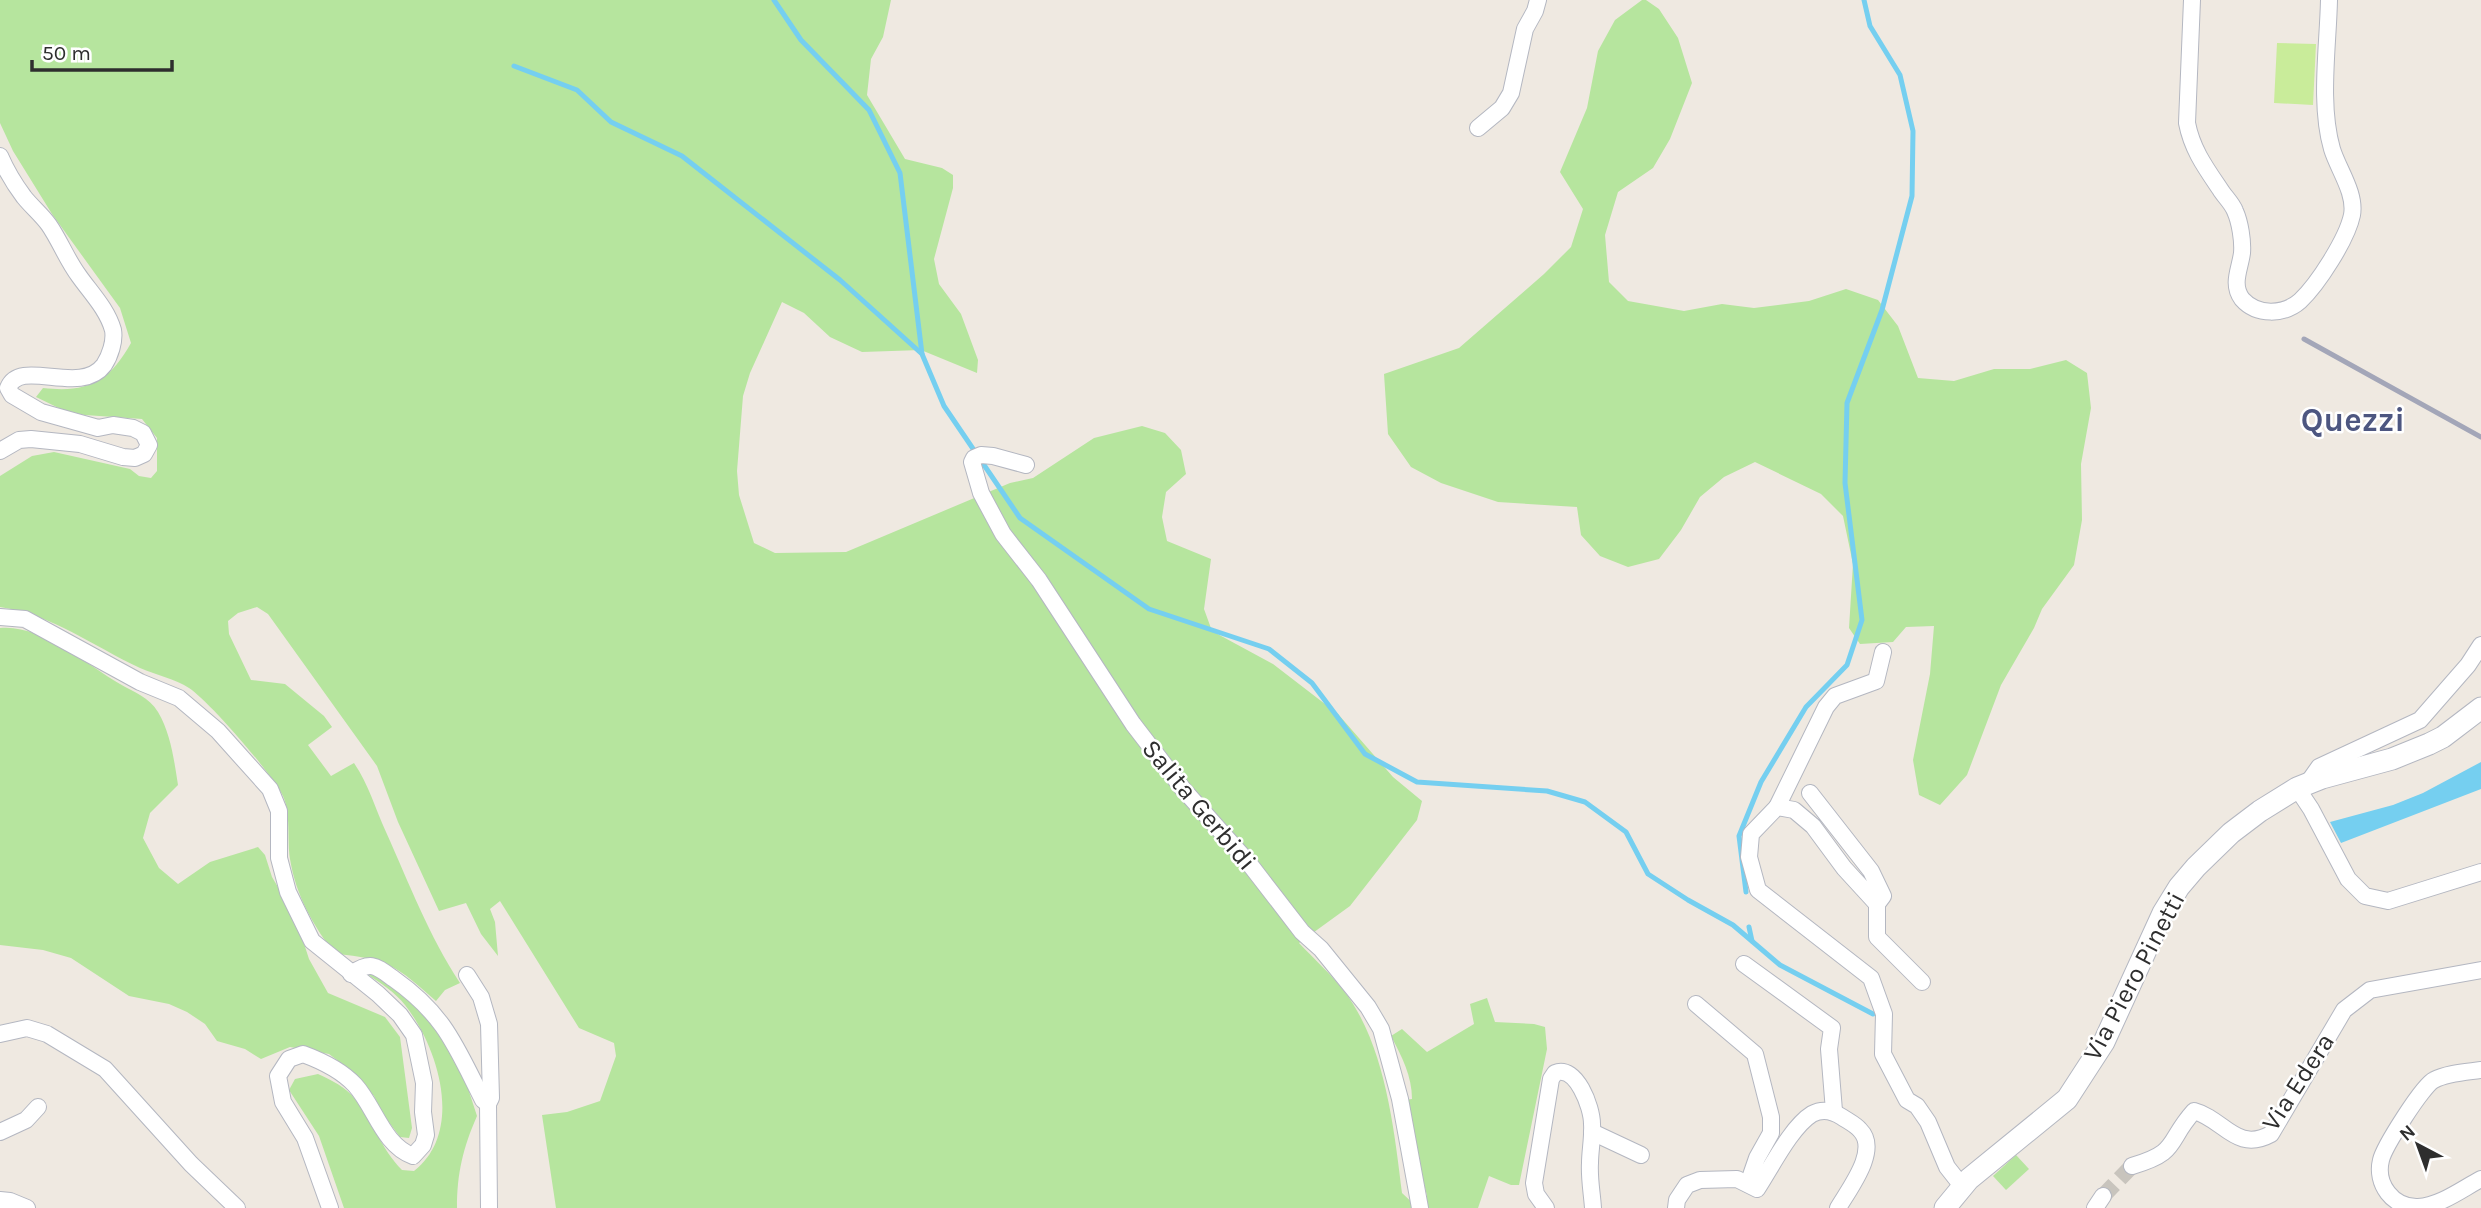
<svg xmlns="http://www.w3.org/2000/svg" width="2481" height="1208" viewBox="0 0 2481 1208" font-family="Karla,sans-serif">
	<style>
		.green { fill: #b6e59e }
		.pitch { fill: #c9ec9a }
		.water { fill: #75cff0 }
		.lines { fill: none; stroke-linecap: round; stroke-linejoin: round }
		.stream { stroke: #75cff0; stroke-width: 5 }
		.street-tunnel { stroke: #c8c4bd; stroke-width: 16; stroke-dasharray: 16 8; stroke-linecap: butt }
		.street-casing { stroke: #b4b7c1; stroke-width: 18 }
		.secondary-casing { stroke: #b4b7c1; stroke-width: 23 }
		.street { stroke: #fff; stroke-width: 16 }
		.secondary { stroke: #fff; stroke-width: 21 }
		.rail { stroke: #a3a6b8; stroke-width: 5 }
		.labels { text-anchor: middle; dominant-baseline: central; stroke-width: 5; stroke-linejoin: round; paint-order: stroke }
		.street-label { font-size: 26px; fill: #2e2e2e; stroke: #fff }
		.district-label { font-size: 33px; font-weight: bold; fill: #4d5680; stroke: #fff }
	</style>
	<rect width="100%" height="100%" fill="#efe9e1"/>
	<!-- green -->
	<g class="green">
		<path d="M0 0H891L883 37 871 59 867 95 905 159 942 168 953 175V188L934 259 939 284 961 314 978 360 977 373 921 350 862 352 830 337 804 313 782 302 750 373 743 396 737 471 739 495 754 543 775 553 846 552 1010 483 1033 478 1094 438 1142 426 1165 433 1181 450 1186 474 1166 492 1162 517 1167 541 1211 559 1204 609 1212 631 1273 664 1338 714 1393 777 1422 801 1417 820 1350 906 1299 943C1314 959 1331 974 1344 991 1385 1044 1394 1128 1402 1193L1418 1208H556L542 1115 567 1112 600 1101 616 1056 614 1043 579 1028 500 901 490 909 495 922 498 956 481 934 466 903 439 911 398 822 377 766 268 614 257 607 238 613 228 621 229 634 251 680 285 684 324 716 332 727 308 745 331 776 354 763C369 785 375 808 386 832 409 883 429 936 460 983L445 990 436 1001C398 967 387 958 335 954 313 925 296 896 290 859 287 840 291 814 283 796 273 775 209 701 189 688 175 679 156 675 140 668 93 646 53 615 0 607V476L32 456 54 452 130 469 139 476 151 478 157 471V438L142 419 71 414 36 397 43 388C88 393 109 382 131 343L120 308 52 214 13 151 0 123Z"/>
		<path d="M1642 0H1646L1659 9 1678 38 1692 83 1670 139 1653 168 1618 192 1605 235 1609 282 1628 301 1684 311 1722 304 1754 308 1809 301 1846 289 1878 300 1898 326 1918 378 1954 381 1994 369H2030L2066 360 2087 373 2091 408 2081 464 2082 520 2074 565 2042 609 2034 628 2001 685 1967 775 1940 805 1919 795 1913 760 1930 674 1934 626 1906 627 1893 642 1860 644 1849 628 1853 564 1843 516 1821 494 1755 462 1724 477 1700 497 1681 530 1659 559 1628 567 1600 556 1581 535 1577 507 1498 502 1441 483 1411 467 1388 434 1384 374 1459 348 1544 274 1571 247 1583 209 1560 172 1587 108 1598 51 1615 20Z"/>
		<path d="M0 628C41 624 86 664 120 684 134 692 149 697 158 712 171 734 174 760 178 785L150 813 143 838 159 868 178 884 210 862 258 847 265 855 272 877 295 916 309 959 328 993 385 1017 400 1037 412 1128 409 1138 400 1137 382 1113 374 1096 354 1073 329 1054 290 1047 261 1059 245 1049 217 1041 205 1024 187 1012 169 1004 129 996 71 958 43 950 0 945Z"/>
		<path d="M372 971 412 997 442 1034 463 1073 477 1116C463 1148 457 1173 457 1208H344L319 1136 289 1090 295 1079 318 1074C331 1080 346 1087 355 1099 373 1121 381 1149 402 1170L414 1171C465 1131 438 1047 405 1005 395 992 380 983 367 974Z"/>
		<path d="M1487 998 1495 1022 1534 1024 1545 1027 1547 1049 1519 1185H1511L1489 1176 1478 1208H1426L1427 1196 1404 1100 1412 1099C1412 1076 1402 1057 1391 1036L1402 1029 1427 1052 1474 1024 1470 1004Z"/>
		<path d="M2016 1155 2029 1169 2006 1190 1993 1176Z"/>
	</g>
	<!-- pitch -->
	<path class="pitch" d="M2277 43 2316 44 2313 105 2274 103Z"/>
	<!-- water -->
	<path class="water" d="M2481 762V789L2341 843 2330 822 2393 805 2423 793Z"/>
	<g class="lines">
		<!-- stream -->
		<g class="stream">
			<path d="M774 0 801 40 869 110 900 173 922 354"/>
			<path d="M514 66 577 90 611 122 682 156 840 280 922 354 944 406 1020 518 1149 609 1269 649 1312 683 1365 754 1417 782 1547 791 1585 802 1626 832 1648 874 1688 900 1733 925 1780 965 1873 1014"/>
			<path d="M1746 892 1739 836 1761 782 1806 707 1847 665 1862 620 1845 483 1847 403 1882 310 1912 196 1913 131 1900 75 1870 26 1864 0"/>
			<path d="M1749 927 1752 941"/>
		</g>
		<!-- street-tunnel -->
		<path class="street-tunnel" d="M2103 1196 2132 1166"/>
		<!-- street casing -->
		<g class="street-casing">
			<g id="street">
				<path d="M2192 0 2187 123C2192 149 2205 167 2220 189 2224 196 2232 203 2235 211 2240 222 2243 241 2242 253 2240 269 2231 284 2242 299 2257 316 2284 315 2300 301 2318 284 2347 239 2352 215 2356 193 2338 169 2332 149 2319 104 2328 47 2329 0"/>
				<path d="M1478 128 1502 108 1511 93 1525 29 1535 11 1538 0"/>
				<path d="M0 156C6 170 15 185 24 197 32 207 42 215 49 225 60 241 67 260 79 276 91 293 107 309 113 330 115 341 110 356 104 365 80 397 20 357 8 388L12 395 41 412 98 428 113 425 133 428 143 433 149 445 144 454 135 458 123 457 80 444 31 439 19 440 0 451"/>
				<path d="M1026 465 993 456 981 455 974 458 972 462 981 493 1003 534 1039 580 1133 724 1183 789 1248 862 1302 932 1321 949 1368 1007 1381 1029 1400 1099 1420 1208"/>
				<path d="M0 617 25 619 140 682 179 698 218 731 270 789 279 811V858L288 892 312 941 378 994 400 1015 414 1035 424 1083 423 1112 426 1135 423 1145 413 1156C383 1145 375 1107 355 1085 341 1070 322 1061 303 1054L289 1059 278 1076 283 1102 305 1138 330 1208"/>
				<path d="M2307 784 2319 767 2420 720 2468 665 2481 645"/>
				<path d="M2297 788 2311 809 2348 879 2365 896 2388 901 2481 872"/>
				<path d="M1810 793 1871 871 1883 896 1877 904 1844 868 1813 826 1794 810 1777 807 1751 834 1749 857 1758 890 1871 978 1884 1014 1883 1054 1907 1100 1917 1106 1928 1122 1947 1167 1962 1186"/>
				<path d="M1777 807 1826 707 1835 696 1876 681 1883 652"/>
				<path d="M1877 904V937L1922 982"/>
				<path d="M1744 964 1832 1028 1829 1049 1834 1111"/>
				<path d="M351 974C371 960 376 966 394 979 445 1015 456 1047 483 1100L488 1104"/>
				<path d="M467 975 481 997 489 1024 491 1098 488 1104 489 1208"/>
				<path d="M1696 1004 1755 1054 1771 1117V1133L1757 1158 1748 1184"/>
				<path d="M0 1034 27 1028 47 1034 105 1069 191 1164 237 1208"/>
				<path d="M2481 1070C2467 1072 2447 1073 2434 1080 2423 1085 2384 1147 2381 1160 2375 1184 2393 1208 2418 1207 2440 1206 2462 1189 2481 1179"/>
				<path d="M0 1132 26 1120 38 1107"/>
				<path d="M1592 1132 1641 1155"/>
				<path d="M2132 1166C2180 1152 2166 1142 2194 1111 2224 1119 2236 1153 2271 1134L2344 1010 2370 990 2481 970"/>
				<path d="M0 1200 10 1201 27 1208"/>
				<path d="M1546 1208 1536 1194 1534 1183 1551 1079 1555 1073C1576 1064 1592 1107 1592 1124 1593 1137 1590 1151 1590 1163 1589 1178 1592 1193 1593 1208"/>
				<path d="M1676 1208 1677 1200 1687 1185 1700 1180 1737 1179 1757 1189C1771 1168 1791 1127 1812 1114 1823 1108 1833 1111 1842 1117 1848 1121 1856 1125 1860 1130 1880 1150 1849 1189 1838 1208"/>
				<path d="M2095 1208 2103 1196"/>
			</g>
		</g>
		<!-- secondary casing -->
		<g class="secondary-casing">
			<path id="secondary" d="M1945 1208 1969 1179 2067 1099 2104 1042 2163 913 2179 887 2196 867 2231 833 2260 811 2297 788 2322 778 2392 759 2429 744 2443 737 2481 708"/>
		</g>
		<!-- street -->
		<use href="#street" class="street"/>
		<!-- secondary -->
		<use href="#secondary" class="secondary"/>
		<!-- rail -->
		<path class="rail" d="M2304 339 2481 437"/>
	</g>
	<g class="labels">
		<!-- street labels -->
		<g class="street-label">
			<text transform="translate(1199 805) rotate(50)">Salita Gerbidi</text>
			<text transform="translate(2134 976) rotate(-62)">Via Piero Pinetti</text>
			<text transform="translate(2298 1082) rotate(-57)">Via Edera</text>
		</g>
		<!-- district labels -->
		<g class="district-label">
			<text x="2353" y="420">Quezzi</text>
		</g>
	</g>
	<!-- north arrow -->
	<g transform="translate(2418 1145) rotate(319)" stroke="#ffffff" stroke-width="5" paint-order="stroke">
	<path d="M0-5L12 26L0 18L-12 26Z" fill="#2e2e2e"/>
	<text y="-10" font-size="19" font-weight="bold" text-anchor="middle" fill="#2e2e2e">N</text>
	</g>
	<!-- scale -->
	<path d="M32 60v10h140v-10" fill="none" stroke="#2e2e2e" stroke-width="3.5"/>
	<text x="42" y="60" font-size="21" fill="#2e2e2e" stroke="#ffffff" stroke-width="5" paint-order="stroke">50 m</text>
</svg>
